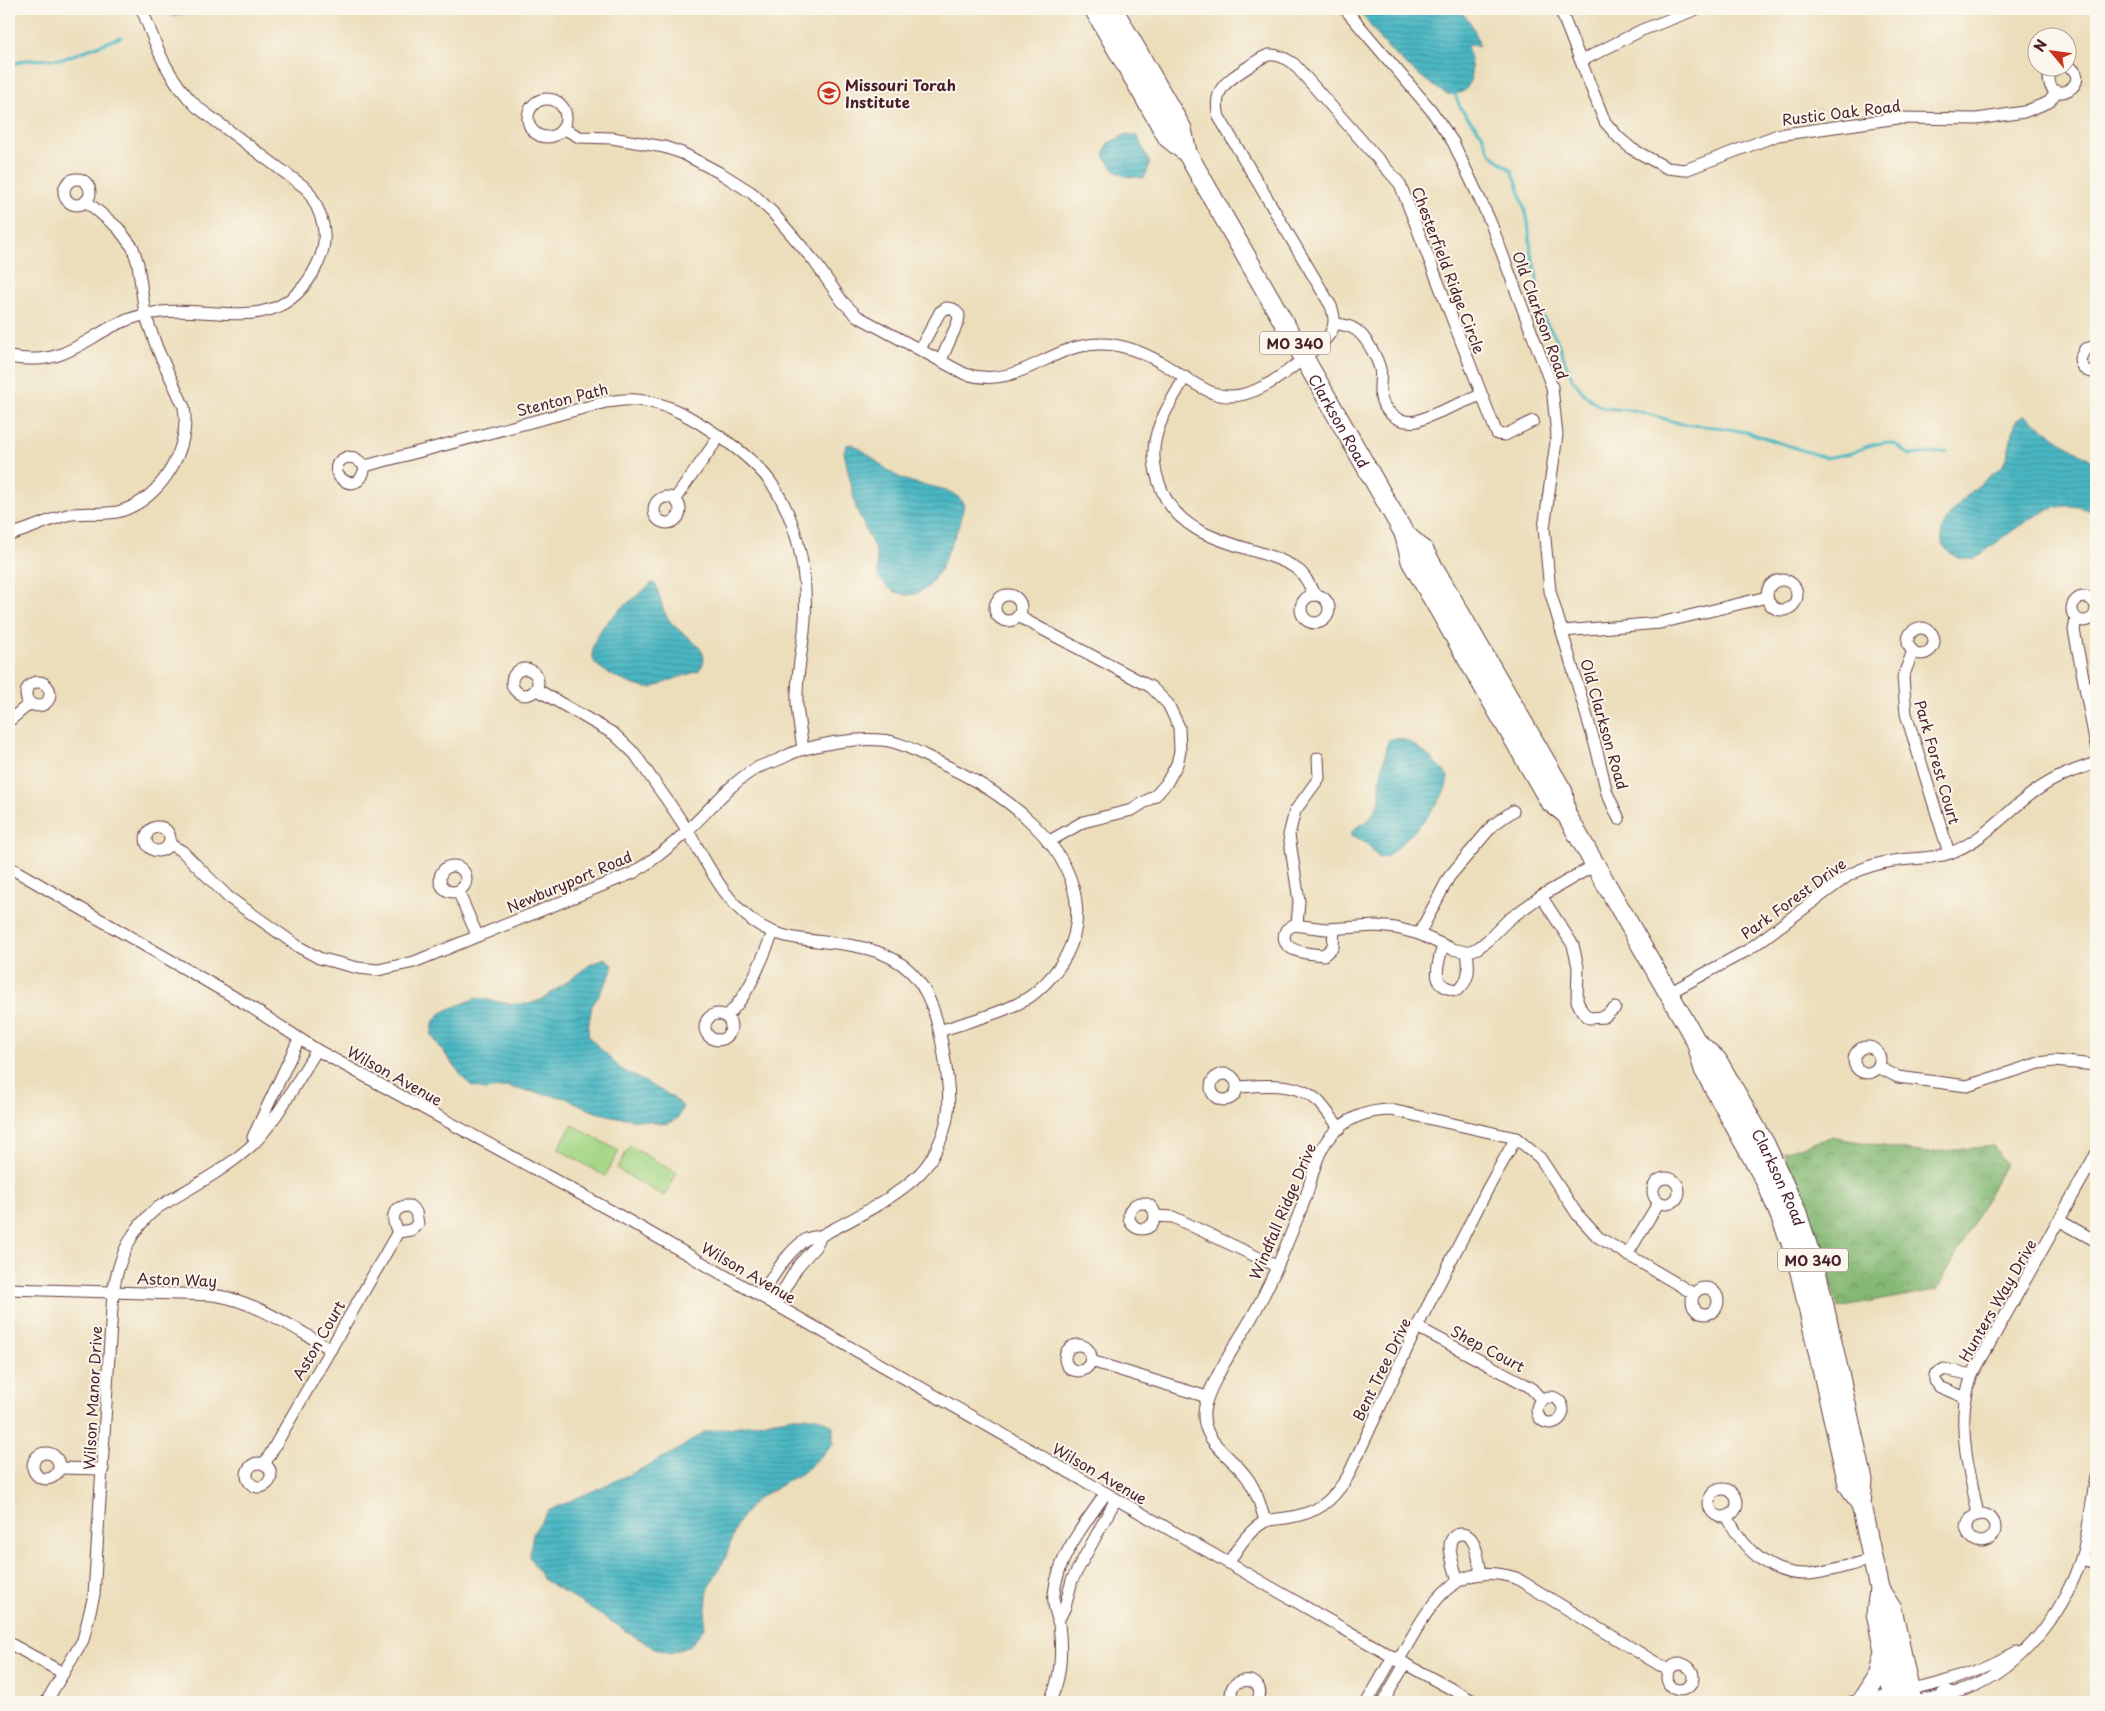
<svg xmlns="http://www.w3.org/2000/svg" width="2105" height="1711" viewBox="0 0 2105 1711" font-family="'Playpen Sans',sans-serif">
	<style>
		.forest { fill: url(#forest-crowns); stroke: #676c4f }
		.pitch { fill: #a5d786; stroke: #787b58 }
		.water { fill: url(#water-rules); stroke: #4a6b77 }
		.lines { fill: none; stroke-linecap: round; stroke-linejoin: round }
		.stream { stroke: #49b7c3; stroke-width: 3 }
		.minor-casing { stroke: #623c41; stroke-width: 13 }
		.primary-casing { stroke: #623c41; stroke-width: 21 }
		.minor { stroke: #fff; stroke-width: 11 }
		.primary { stroke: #fff; stroke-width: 19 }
		.labels { text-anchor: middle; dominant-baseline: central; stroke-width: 4; stroke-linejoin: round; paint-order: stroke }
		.shield { fill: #fbf7ec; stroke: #7f6065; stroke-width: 1 }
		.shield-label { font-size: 14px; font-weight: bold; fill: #4a1f2b }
		.poi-label { font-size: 15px; font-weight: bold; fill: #4a1f2b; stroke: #fbf7ec; text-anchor: start }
		.street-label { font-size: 15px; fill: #4a1f2b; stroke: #fbf7ec }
	</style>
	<defs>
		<pattern id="forest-crowns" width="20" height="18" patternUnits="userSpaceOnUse" patternTransform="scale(1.25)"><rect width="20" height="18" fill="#84b873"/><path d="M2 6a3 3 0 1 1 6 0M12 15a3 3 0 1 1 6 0" fill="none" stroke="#6e955f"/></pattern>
		<pattern id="water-rules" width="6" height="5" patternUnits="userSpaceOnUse" patternTransform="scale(1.25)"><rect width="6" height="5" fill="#49b7c3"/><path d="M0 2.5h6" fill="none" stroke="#3f949f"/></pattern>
	</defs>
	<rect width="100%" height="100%" fill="#fbf7ec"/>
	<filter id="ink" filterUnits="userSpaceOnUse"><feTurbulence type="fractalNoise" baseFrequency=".02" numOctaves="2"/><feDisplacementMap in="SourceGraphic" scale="10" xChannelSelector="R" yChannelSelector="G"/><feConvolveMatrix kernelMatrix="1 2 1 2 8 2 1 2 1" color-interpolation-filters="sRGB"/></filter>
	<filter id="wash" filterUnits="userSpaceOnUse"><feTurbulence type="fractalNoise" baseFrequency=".0096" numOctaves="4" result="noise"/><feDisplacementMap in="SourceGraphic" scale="20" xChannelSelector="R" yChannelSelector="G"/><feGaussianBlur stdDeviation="1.12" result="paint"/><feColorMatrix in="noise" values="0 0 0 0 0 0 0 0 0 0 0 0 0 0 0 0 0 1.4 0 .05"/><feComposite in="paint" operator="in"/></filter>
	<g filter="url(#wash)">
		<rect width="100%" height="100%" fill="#ecdebb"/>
		<!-- forest -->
		<path class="forest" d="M1832 1137 1924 1153 1994 1146 2005 1164 1937 1290 1838 1308 1816 1231 1783 1152Z"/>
		<!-- pitch -->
		<g class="pitch">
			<path d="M572 1125 619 1151 605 1176 558 1149Z"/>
			<path d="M630 1146 677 1173 664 1196 617 1169Z"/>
		</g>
		<!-- water -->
		<g class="water">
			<path d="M1357 9H1456C1469 17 1477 31 1479 46L1467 45C1470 59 1476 78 1465 90 1461 94 1452 95 1447 94 1438 91 1398 59 1391 51 1379 38 1369 23 1357 9Z"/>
			<path d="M1127 134 1138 137 1150 164 1144 178C1120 176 1117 176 1104 155L1108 143Z"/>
			<path d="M2023 416 2029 418 2059 440 2096 463V513C2087 510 2076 505 2066 506 2037 507 1998 543 1974 559 1964 560 1953 558 1946 549 1924 522 1986 481 2003 465L2006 459 2016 421Z"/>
			<path d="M852 444C871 453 884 471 903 479 924 488 949 484 964 503L960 524 940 570 928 587 915 594 906 595 895 592 885 585 878 576 876 552 856 508 844 452 846 445Z"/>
			<path d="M652 583 656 585C660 597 662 611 670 621 682 637 718 650 698 671 688 675 678 677 669 681 663 683 657 687 651 688 639 690 602 672 595 663 592 658 592 650 594 644 602 618 633 601 652 583Z"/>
			<path d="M1394 738C1414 739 1435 761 1448 776 1447 805 1407 837 1387 857L1378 858C1371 845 1363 840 1350 835L1354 829 1369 820 1380 801V779L1388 741Z"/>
			<path d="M605 958 613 965 609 978 592 1006 588 1028 589 1037 621 1069 671 1096 683 1106 678 1118 667 1124 617 1117 595 1112 566 1098 507 1087 484 1090 472 1086 464 1079 431 1035 434 1021 441 1013 447 1010 476 998 512 1004H529L543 999 591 964Z"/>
			<path d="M793 1417H818L833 1426V1444L805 1471 755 1500 737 1524 725 1559 708 1588 704 1628 690 1646 670 1653 652 1647 543 1579 529 1556 533 1533 548 1511 637 1471 676 1451 704 1432Z"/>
		</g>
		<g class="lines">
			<!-- stream -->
			<g class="stream">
				<path d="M173 16 193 9"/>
				<path d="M9 65 27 60 63 59 121 37"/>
				<path d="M1453 90 1461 109 1482 134 1488 149 1493 156 1512 171 1517 183 1528 221 1531 253 1537 277 1538 288 1535 305 1556 338 1572 378 1584 394 1595 403 1604 408 1638 411 1682 424 1724 428 1750 433 1826 458 1852 453 1868 446 1886 442 1896 445 1910 455 1947 452"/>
			</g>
		</g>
	</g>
	<g filter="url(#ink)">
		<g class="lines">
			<!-- minor casing -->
			<g class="minor-casing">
				<g id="minor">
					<path d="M1345 9 1431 110 1453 142 1490 221 1552 387 1557 435 1544 528 1550 591 1597 751 1607 793 1619 819"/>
					<path d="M1560 9 1605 122 1619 138 1632 149 1667 168 1685 170 1778 135 1898 118 1977 119 2024 112 2049 102 2057 91"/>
					<path d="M1581 61 1642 30 1697 9"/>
					<path d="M2055 68 2049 76C2048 110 2096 82 2068 66"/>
					<circle cx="547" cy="118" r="19"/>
					<path d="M563 128 579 137 612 138 664 147 682 153 722 174 752 193 773 213 814 261 842 301 857 316 965 374C1021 390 1047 345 1099 344 1120 343 1142 352 1160 362 1177 372 1194 385 1213 393 1249 407 1290 370 1316 348 1331 335 1339 327 1331 306L1219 117C1212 89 1227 81 1248 67 1254 63 1261 57 1269 55 1278 54 1287 59 1294 64L1400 184 1497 434 1505 435 1533 421"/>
					<circle cx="77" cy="192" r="13"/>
					<path d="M1334 323C1342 325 1350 325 1356 330 1366 337 1377 357 1380 369 1382 377 1379 385 1380 392 1382 412 1398 424 1417 421L1481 395"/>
					<path d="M2096 346 2085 349 2080 359C2081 368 2087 373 2096 372"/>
					<path d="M920 349 940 312 946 308 953 309 959 315 958 322 941 360"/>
					<path d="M9 357C74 369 88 328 143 315 210 299 280 345 318 263 331 236 322 213 307 189L197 107C166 76 157 49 142 9"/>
					<path d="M1185 377C1162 418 1141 445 1163 493 1182 534 1225 541 1264 554 1275 558 1289 562 1298 570 1306 576 1310 586 1314 595"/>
					<path d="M347 457 355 458 365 466C360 503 317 469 347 457Z"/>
					<path d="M365 466 606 402C616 401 627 399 637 400 669 402 697 421 722 438 742 452 761 467 774 487 801 528 809 584 804 632 801 656 796 680 797 704 798 719 801 734 803 749"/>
					<circle cx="667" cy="510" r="13"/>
					<path d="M675 499 719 437"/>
					<path d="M9 535C29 530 47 520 67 515 85 511 104 516 121 511 162 498 191 448 184 407L157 348 145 314 138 264 133 248 118 228 86 201"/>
					<circle cx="1782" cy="595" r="15"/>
					<circle cx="1008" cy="608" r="13"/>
					<circle cx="1315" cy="609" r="14"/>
					<circle cx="2084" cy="609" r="12"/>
					<path d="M1019 615 1025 620 1151 687 1168 704 1179 727 1180 751 1177 764 1166 784 1156 795 1132 810 1083 822 1048 842"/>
					<path d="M2076 619 2074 630 2096 745"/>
					<circle cx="1921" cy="641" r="13"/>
					<path d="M1563 631 1660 623 1767 597"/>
					<path d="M1913 651 1903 677 1906 714 1949 853"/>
					<circle cx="525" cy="682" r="13"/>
					<circle cx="38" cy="694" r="12"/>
					<path d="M536 689 614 734 635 754C652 780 671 804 687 830 707 862 722 898 753 921 775 937 798 939 825 942 906 949 931 975 944 1055 951 1095 953 1123 931 1159 914 1189 855 1218 824 1234 818 1238 810 1236 805 1240 785 1254 773 1277 760 1296"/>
					<path d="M9 721 29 704"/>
					<circle cx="158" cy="839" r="12"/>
					<path d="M169 844 182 851 228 897 299 947 319 958 358 968 378 970 414 962 633 873C652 861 671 846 687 831 710 810 728 785 755 769 763 764 772 763 780 759 787 756 793 752 801 750 826 743 855 738 881 740 900 741 921 754 938 762 971 777 1008 799 1034 825 1086 877 1095 941 1036 992 1014 1011 968 1021 940 1031"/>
					<circle cx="453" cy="879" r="13"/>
					<path d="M9 867 246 1004 317 1050 615 1213 1393 1657 1475 1702"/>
					<path d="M458 891 477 935"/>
					<path d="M1541 896 1573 945 1578 967 1577 1001 1582 1011 1589 1018 1604 1017 1615 1008"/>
					<path d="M1297 925 1299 901 1289 835 1295 811 1319 778 1318 758"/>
					<path d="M1334 929 1333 947 1324 955C1310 954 1276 952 1286 930L1293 925 1326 929 1376 926 1396 928 1419 934 1452 949 1467 952 1478 948 1488 940 1508 920 1541 896 1595 865"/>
					<path d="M1419 934 1449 877 1493 825 1513 811"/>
					<path d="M1443 945C1438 965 1428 987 1457 990 1471 981 1469 966 1467 952"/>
					<path d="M1669 993 1748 950 1849 875C1863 868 1877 863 1893 861 1912 858 1932 859 1950 853 1985 840 2007 810 2037 790 2055 777 2075 770 2096 763"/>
					<circle cx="718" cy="1027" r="13"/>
					<path d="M726 1017C750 994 760 963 773 933"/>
					<circle cx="1867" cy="1060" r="13"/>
					<path d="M1878 1067 1898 1077 1967 1086 2039 1063 2054 1061 2096 1065"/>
					<circle cx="1224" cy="1087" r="13"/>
					<path d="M1238 1087C1265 1085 1299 1081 1320 1103 1327 1111 1333 1120 1340 1128"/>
					<path d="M253 1137 299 1039"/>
					<circle cx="1666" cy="1191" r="13"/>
					<circle cx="1142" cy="1216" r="13"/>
					<path d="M406 1206H410L416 1212 418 1224 411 1230 398 1232C392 1221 390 1209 406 1206Z"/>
					<path d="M1155 1216 1173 1217 1276 1266"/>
					<path d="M2060 1221 2096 1241"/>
					<path d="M1627 1255 1659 1202"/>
					<circle cx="1705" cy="1301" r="13"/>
					<path d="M9 1289 213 1295C256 1301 293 1328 331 1349"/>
					<path d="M775 1305 798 1266 815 1247 821 1236"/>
					<path d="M1417 1327 1530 1387 1542 1400"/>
					<circle cx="1078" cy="1358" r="13"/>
					<path d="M1091 1361 1207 1397"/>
					<circle cx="1550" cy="1410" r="13"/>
					<path d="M1966 1398 1940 1387 1935 1381V1375L1944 1369 1972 1375"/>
					<circle cx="46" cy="1466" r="13"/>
					<circle cx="259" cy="1475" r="12"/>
					<path d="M265 1463 398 1232"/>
					<path d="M60 1468 103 1469"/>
					<circle cx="1723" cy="1503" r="14"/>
					<circle cx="1981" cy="1528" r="14"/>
					<path d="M1978 1515C1972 1481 1962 1448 1964 1414 1964 1400 1968 1388 1972 1375L2096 1154"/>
					<path d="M1727 1516C1743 1549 1770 1576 1809 1574 1830 1572 1853 1564 1873 1559"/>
					<path d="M1265 1521C1261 1507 1257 1492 1248 1479 1233 1456 1202 1444 1204 1412 1206 1388 1239 1340 1252 1317 1273 1280 1289 1239 1305 1199 1312 1179 1315 1157 1328 1139 1344 1119 1367 1110 1391 1110L1516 1138 1540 1158 1577 1214 1598 1237 1694 1294"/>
					<path d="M2081 1559 2096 1563"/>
					<path d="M1229 1563C1237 1548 1248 1531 1264 1522 1270 1519 1279 1519 1286 1518 1318 1513 1331 1503 1348 1476L1417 1327 1487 1190 1516 1138"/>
					<path d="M1458 1581C1455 1570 1450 1557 1450 1546 1450 1533 1465 1530 1472 1540 1478 1549 1479 1563 1481 1574"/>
					<path d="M1058 1621 1065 1607 1072 1580 1116 1499"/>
					<path d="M9 1643 63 1673"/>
					<path d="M1398 1661C1427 1613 1448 1557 1516 1578L1668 1670"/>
					<circle cx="1680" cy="1677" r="13"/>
					<path d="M46 1702 83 1640 94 1595 113 1292C119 1258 130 1230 157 1208 188 1189 222 1172 250 1147 275 1124 298 1079 317 1050"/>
					<path d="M1049 1702C1062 1679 1062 1649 1059 1624 1057 1612 1052 1607 1054 1594 1058 1555 1085 1524 1106 1493"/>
					<path d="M1234 1702C1219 1674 1272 1673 1257 1702"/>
					<path d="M1367 1702 1393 1657"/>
					<path d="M1383 1702 1405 1664"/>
					<path d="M1852 1702C1914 1691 1961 1681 2017 1652"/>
					<path d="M1914 1702C1937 1697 1961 1693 1983 1682 2029 1658 2065 1608 2081 1559 2089 1533 2091 1504 2096 1477"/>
				</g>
			</g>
			<!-- primary casing -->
			<g class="primary-casing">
				<g id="primary">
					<path d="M1094 9 1168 138 1187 153"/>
					<path id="s1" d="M1113 9 1182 129 1187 153 1404 533 1411 561 1550 802 1566 814"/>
					<path d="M1404 533 1424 551 1563 792 1566 814 1696 1041 1704 1070 1767 1184 1790 1240 1800 1272 1848 1484 1861 1505"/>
					<path id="s2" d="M1696 1041 1717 1060 1765 1144 1797 1213 1818 1279 1863 1480 1861 1505 1879 1589 1876 1614 1895 1702"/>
					<path d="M1879 1589 1892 1609 1912 1702"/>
					<path d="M1862 1700 1879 1673 1883 1656"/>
					<path d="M1941 1702 1948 1695"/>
				</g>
			</g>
			<!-- minor -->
			<use href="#minor" class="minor"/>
			<!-- primary -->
			<use href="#primary" class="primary"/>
		</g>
	</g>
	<!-- icons -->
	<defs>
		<g id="school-ring" transform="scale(1.125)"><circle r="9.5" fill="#fbf7ec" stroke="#c8321e" stroke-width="1.5"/><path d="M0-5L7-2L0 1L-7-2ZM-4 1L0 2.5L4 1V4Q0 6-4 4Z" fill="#c8321e"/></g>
	</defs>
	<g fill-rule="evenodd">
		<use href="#school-ring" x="829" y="93"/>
	</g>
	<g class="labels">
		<!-- shield labels -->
		<g class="shield">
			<rect x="1260" y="331.5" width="70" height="23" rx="4"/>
			<rect x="1778" y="1248.5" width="70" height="23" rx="4"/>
		</g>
		<g class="shield-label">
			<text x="1295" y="343">MO 340</text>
			<text x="1813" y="1260">MO 340</text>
		</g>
		<!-- poi labels -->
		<g class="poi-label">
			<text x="845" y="84">Missouri Torah<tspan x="845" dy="17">Institute</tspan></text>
		</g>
		<!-- street labels -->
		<g class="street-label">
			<text transform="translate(1841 112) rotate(-7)">Rustic Oak Road</text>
			<text transform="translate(1449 270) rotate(69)">Chesterfield Ridge Circle</text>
			<text transform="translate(1541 315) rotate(70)">Old Clarkson Road</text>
			<text transform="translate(562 399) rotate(-14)">Stenton Path</text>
			<text stroke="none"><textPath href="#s1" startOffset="471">Clarkson Road</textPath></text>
			<text transform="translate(1605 724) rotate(74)">Old Clarkson Road</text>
			<text transform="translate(1938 762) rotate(74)">Park Forest Court</text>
			<text transform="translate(569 881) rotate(-23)">Newburyport Road</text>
			<text transform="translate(1793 898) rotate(-36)">Park Forest Drive</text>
			<text transform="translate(395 1075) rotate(29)">Wilson Avenue</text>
			<text stroke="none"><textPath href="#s2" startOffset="161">Clarkson Road</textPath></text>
			<text transform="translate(1282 1211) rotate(-67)">Windfall Ridge Drive</text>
			<text transform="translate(749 1272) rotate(30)">Wilson Avenue</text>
			<text transform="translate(177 1279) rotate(2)">Aston Way</text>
			<text transform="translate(1997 1300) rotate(-60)">Hunters Way Drive</text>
			<text transform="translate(318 1340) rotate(-60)">Aston Court</text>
			<text transform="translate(1488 1348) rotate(28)">Shep Court</text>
			<text transform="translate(1381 1369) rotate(-64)">Bent Tree Drive</text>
			<text transform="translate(92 1398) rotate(-87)">Wilson Manor Drive</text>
			<text transform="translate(1100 1473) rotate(30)">Wilson Avenue</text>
		</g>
	</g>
	<!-- margin -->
	<rect width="2105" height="1711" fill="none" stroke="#fbf7ec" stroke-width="30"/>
	<!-- north arrow -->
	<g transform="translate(2052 52) rotate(299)"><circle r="24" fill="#fbf7ec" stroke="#b4a19f"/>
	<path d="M0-4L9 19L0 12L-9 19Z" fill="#c8321e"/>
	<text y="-8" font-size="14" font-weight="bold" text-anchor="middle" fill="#4a1f2b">N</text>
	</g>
</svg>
